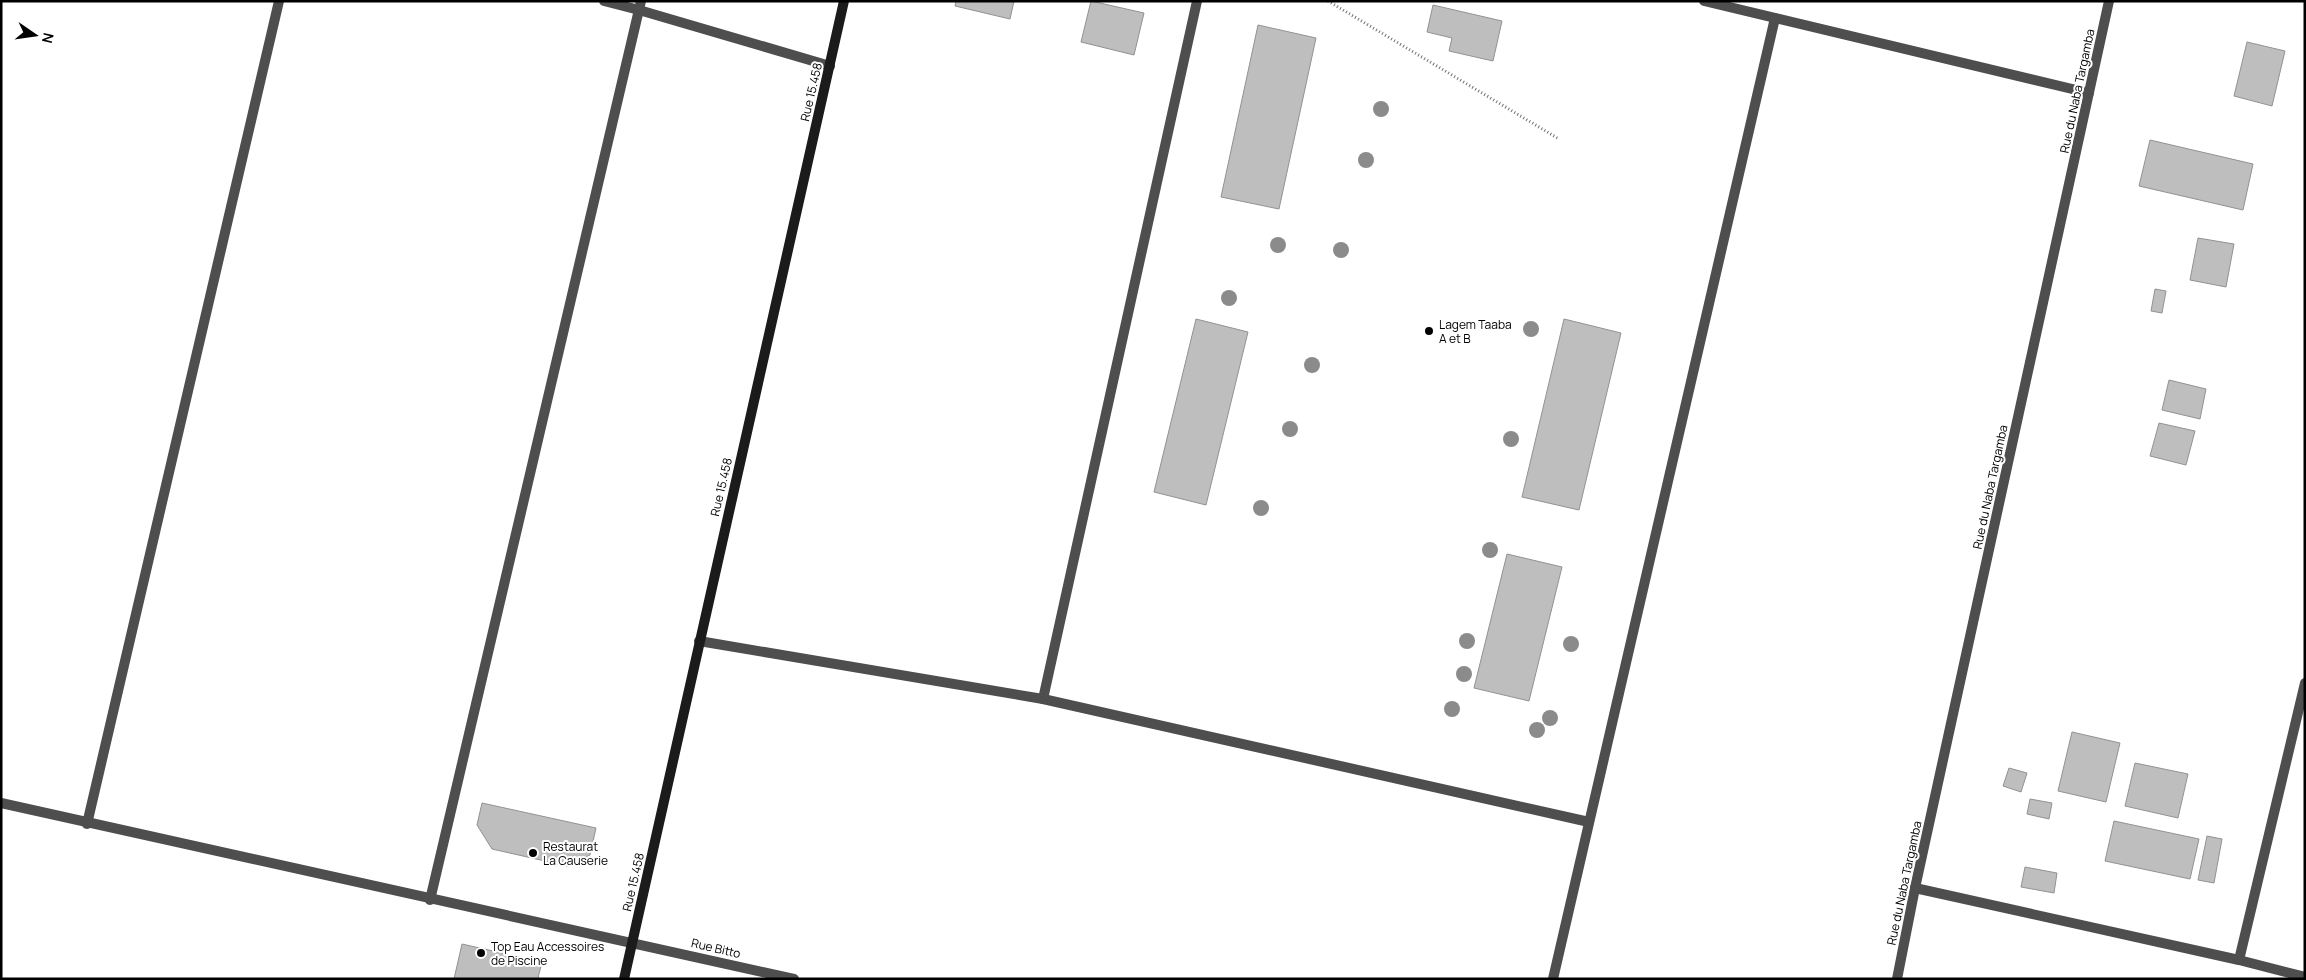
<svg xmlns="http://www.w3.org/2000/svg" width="2306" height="980" viewBox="0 0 2306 980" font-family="Manrope,sans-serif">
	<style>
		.building { fill: #bebebe; stroke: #929292 }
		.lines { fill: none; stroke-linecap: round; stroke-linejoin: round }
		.path { stroke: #707070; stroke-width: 3; stroke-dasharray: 1 2.5; stroke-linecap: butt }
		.street { stroke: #4e4e4e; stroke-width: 10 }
		.secondary { stroke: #1b1b1b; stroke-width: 10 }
		.tree { fill: #8b8b8b }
		.poi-dot { fill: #000; stroke: #fff; stroke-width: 2 }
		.labels { text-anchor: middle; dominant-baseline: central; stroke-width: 4; stroke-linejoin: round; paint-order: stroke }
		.street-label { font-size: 12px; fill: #000; stroke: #fff }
		.poi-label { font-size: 12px; fill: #000; stroke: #fff; text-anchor: start }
	</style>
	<rect width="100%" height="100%" fill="#fff"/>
	<!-- building -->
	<g class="building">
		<path d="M956 1H1014L1010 19 955 6Z"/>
		<path d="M1091 1 1144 13 1134 55 1081 42Z"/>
		<path d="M1433 5 1502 21 1493 61 1449 51 1452 38 1427 32Z"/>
		<path d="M1258 25 1316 38 1279 209 1221 197Z"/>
		<path d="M2247 42 2285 51 2272 106 2234 96Z"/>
		<path d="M2150 140 2253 164 2243 210 2139 186Z"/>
		<path d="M2198 238 2234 244 2226 287 2190 280Z"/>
		<path d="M2155 289 2166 291 2162 313 2151 311Z"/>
		<path d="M1196 319 1248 332 1206 505 1154 492Z"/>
		<path d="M1564 319 1621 333 1579 510 1522 497Z"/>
		<path d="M2169 380 2206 389 2200 419 2162 410Z"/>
		<path d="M2159 423 2195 431 2186 465 2150 456Z"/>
		<path d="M1507 554 1562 567 1529 701 1474 688Z"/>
		<path d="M2072 732 2120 743 2106 802 2058 791Z"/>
		<path d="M2135 763 2188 774 2178 818 2125 806Z"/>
		<path d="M2009 768 2027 773 2021 792 2003 786Z"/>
		<path d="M2030 799 2052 803 2049 819 2027 814Z"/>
		<path d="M482 803 596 828 590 855 567 866 492 849 477 825Z"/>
		<path d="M2114 821 2199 839 2190 879 2105 861Z"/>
		<path d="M2207 836 2222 839 2214 883 2198 880Z"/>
		<path d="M2025 867 2057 873 2054 893 2021 887Z"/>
		<path d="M462 944 542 962 538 978 543 979H454Z"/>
	</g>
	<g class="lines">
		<!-- path -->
		<path class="path" d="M1328 1 1559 139"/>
		<!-- street -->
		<g class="street">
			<path d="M604 1 639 10 830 66"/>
			<path d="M1704 1 2089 93"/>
			<path d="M699 641 1043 699 1589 822"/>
			<path d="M1043 699 1197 1"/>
			<path d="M1 803 794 979"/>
			<path d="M87 824 279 1"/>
			<path d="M1915 888 2239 960 2305 977"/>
			<path d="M430 900 641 1"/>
			<path d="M2239 960 2305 683"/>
			<path d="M1553 979 1775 18"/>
			<path d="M1897 979 1915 888 2109 1"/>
		</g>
		<!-- secondary -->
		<path class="secondary" d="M624 979 844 1"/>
	</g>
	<!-- trees -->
	<g class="tree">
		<circle cx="1381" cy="109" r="8"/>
		<circle cx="1366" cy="160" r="8"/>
		<circle cx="1278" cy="245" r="8"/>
		<circle cx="1341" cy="250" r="8"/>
		<circle cx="1229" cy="298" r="8"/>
		<circle cx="1531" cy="329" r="8"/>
		<circle cx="1312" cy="365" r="8"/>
		<circle cx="1290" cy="429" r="8"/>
		<circle cx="1511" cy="439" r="8"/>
		<circle cx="1261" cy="508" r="8"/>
		<circle cx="1490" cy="550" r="8"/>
		<circle cx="1467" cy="641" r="8"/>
		<circle cx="1571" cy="644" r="8"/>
		<circle cx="1464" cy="674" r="8"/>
		<circle cx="1452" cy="709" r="8"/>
		<circle cx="1550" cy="718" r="8"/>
		<circle cx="1537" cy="730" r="8"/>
	</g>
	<!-- markers -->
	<g class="poi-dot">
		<circle cx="1429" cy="331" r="5"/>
		<circle cx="533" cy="853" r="5"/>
		<circle cx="481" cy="953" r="5"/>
	</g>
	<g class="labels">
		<!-- street labels -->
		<g class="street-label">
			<text transform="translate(2077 91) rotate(-78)">Rue du Naba Targamba</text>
			<text transform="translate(811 92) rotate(-77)">Rue 15.458</text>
			<text transform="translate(721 487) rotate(-77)">Rue 15.458</text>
			<text transform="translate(1990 487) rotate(-78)">Rue du Naba Targamba</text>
			<text transform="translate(633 882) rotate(-77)">Rue 15.458</text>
			<text transform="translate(1904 883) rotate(-78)">Rue du Naba Targamba</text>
			<text transform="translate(716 948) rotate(13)">Rue Bitto</text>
		</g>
		<!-- poi labels -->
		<g class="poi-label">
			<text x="1439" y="324">Lagem Taaba<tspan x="1439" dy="14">A et B</tspan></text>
			<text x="543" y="846">Restaurat<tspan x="543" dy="14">La Causerie</tspan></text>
			<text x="491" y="946">Top Eau Accessoires<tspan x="491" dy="14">de Piscine</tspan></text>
		</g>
	</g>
	<!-- border -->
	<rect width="2306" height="980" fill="none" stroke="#000000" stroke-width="5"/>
	<!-- north arrow -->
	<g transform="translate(35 35) rotate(103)" stroke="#ffffff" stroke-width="4" paint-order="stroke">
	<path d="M0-4L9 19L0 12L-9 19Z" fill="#000000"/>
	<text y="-8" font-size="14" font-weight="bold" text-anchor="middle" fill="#000000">N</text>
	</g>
</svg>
